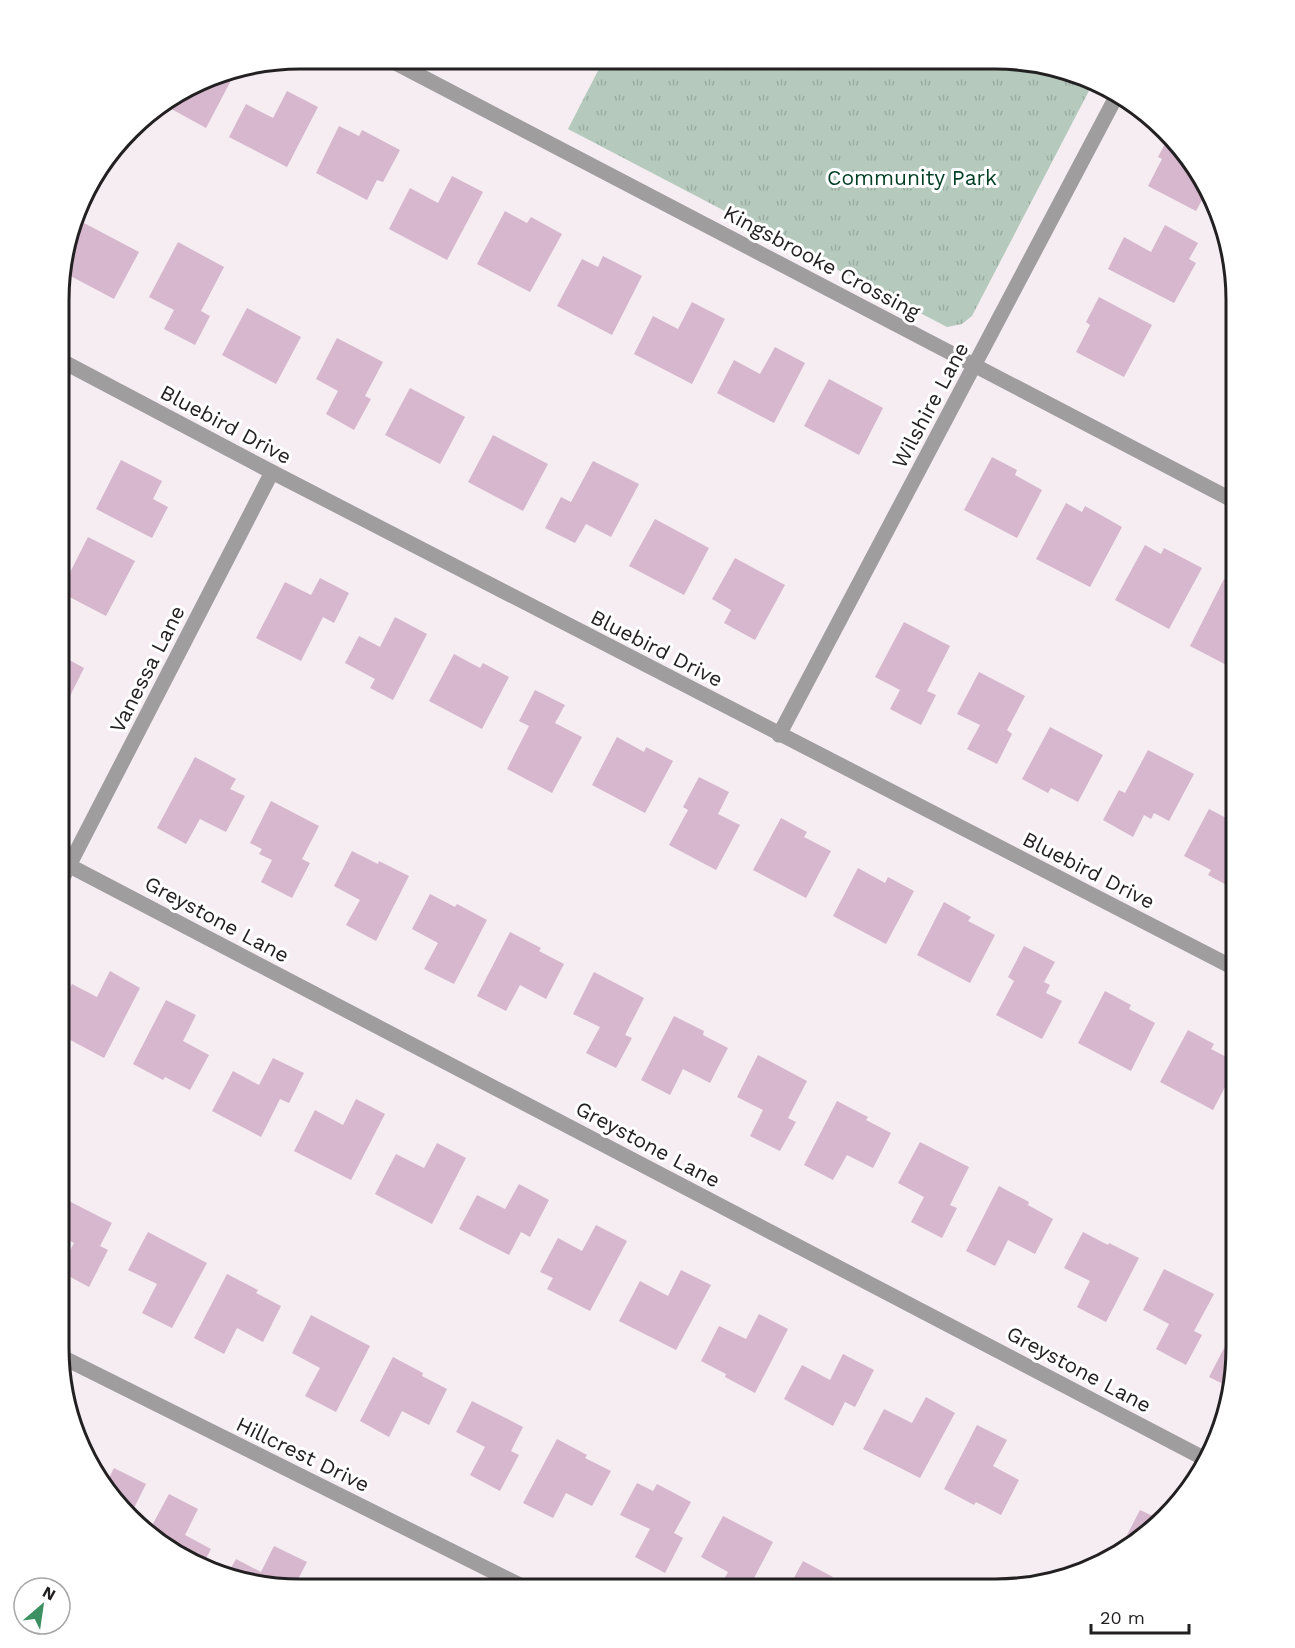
<svg xmlns="http://www.w3.org/2000/svg" width="1295" height="1648" viewBox="0 0 1295 1648" font-family="'Work Sans',sans-serif">
	<style>
		.grass { fill: url(#grass-tufts) }
		.building { fill: #d7b7cd }
		.lines { fill: none; stroke-linecap: round; stroke-linejoin: round }
		.minor { stroke: #a09d9f; stroke-width: 15 }
		.labels { text-anchor: middle; dominant-baseline: central; stroke-width: 6; stroke-linejoin: round; paint-order: stroke }
		.park-label { font-size: 21px; fill: #003e23; stroke: #fff }
		.street-label { font-size: 21px; fill: #232022; stroke: #fff }
		.rim { fill: none; stroke: #232022; stroke-width: 3 }
	</style>
	<defs>
		<pattern id="grass-tufts" width="24" height="20" patternUnits="userSpaceOnUse" patternTransform="scale(1.5)"><rect width="24" height="20" fill="#b5cabd"/><path d="M3 7l-1-3M5 7V3M7 7l1-3M15 17l-1-3M17 17v-4M19 17l1-3" fill="none" stroke="#9bada2"/></pattern>
	</defs>
	<rect width="100%" height="100%" fill="#f5edf2"/>
	<!-- grass -->
	<path class="grass" d="M604 59 1027 61 1092 85 972 316 962 324 947 327 568 129Z"/>
	<!-- building -->
	<g class="building">
		<path d="M237 69 206 128 164 105 222 71Z"/>
		<path d="M287 91 318 107 287 167 229 137 246 104 273 118Z"/>
		<path d="M339 126 359 136 362 130 400 150 383 182 377 180 367 200 316 173Z"/>
		<path d="M1167 140 1204 180 1208 189 1196 211 1148 186 1162 159 1158 157Z"/>
		<path d="M452 176 483 192 447 260 389 229 410 188 438 203Z"/>
		<path d="M505 211 527 223 531 217 562 234 530 292 477 264Z"/>
		<path d="M84 223 139 252 114 299 61 271Z"/>
		<path d="M1165 225 1198 243 1189 259 1196 263 1174 303 1108 269 1124 237 1151 252Z"/>
		<path d="M178 242 224 267 201 311 210 316 195 345 164 329 174 310 149 297Z"/>
		<path d="M603 256 642 276 612 335 557 306 582 259 598 267Z"/>
		<path d="M1099 297 1152 325 1124 377 1076 352 1090 325 1086 322Z"/>
		<path d="M692 302 725 319 692 384 634 354 653 316 678 329Z"/>
		<path d="M247 308 301 337 276 384 222 355Z"/>
		<path d="M337 338 383 362 365 396 371 399 354 430 326 414 338 391 316 379Z"/>
		<path d="M775 347 805 363 774 423 717 393 734 360 760 374Z"/>
		<path d="M829 379 883 408 859 455 804 426Z"/>
		<path d="M410 388 465 417 440 464 385 435Z"/>
		<path d="M493 435 548 464 523 511 468 482Z"/>
		<path d="M992 457 1017 470 1015 475 1042 490 1017 538 964 510Z"/>
		<path d="M121 460 162 481 153 499 168 507 152 538 96 509Z"/>
		<path d="M593 461 639 484 611 537 586 524 575 543 545 528 561 497 571 502Z"/>
		<path d="M1066 503 1082 512 1085 506 1122 527 1090 587 1036 559Z"/>
		<path d="M655 519 709 548 684 595 629 566Z"/>
		<path d="M88 537 135 561 106 616 60 592Z"/>
		<path d="M1145 545 1161 554 1164 548 1202 568 1169 629 1115 600Z"/>
		<path d="M735 558 785 585 755 640 724 623 731 610 712 599Z"/>
		<path d="M320 578 349 593 334 623 323 617 301 661 256 638 285 582 311 595Z"/>
		<path d="M1224 579 1236 586V670L1190 646Z"/>
		<path d="M395 617 427 634 393 700 370 688 375 679 345 663 359 636 380 647Z"/>
		<path d="M60 620 70 626 60 647Z"/>
		<path d="M904 622 950 646 927 691 936 695 921 725 890 709 900 690 875 677Z"/>
		<path d="M454 654 480 668 483 663 509 677 482 729 429 701Z"/>
		<path d="M60 655 84 668 69 698 60 694Z"/>
		<path d="M979 672 1025 696 1007 730 1012 734 997 764 967 749 980 725 957 714Z"/>
		<path d="M535 690 565 705 555 723 582 737 552 793 507 769 529 726 519 721Z"/>
		<path d="M1050 727 1103 755 1078 802 1051 788 1048 793 1022 779Z"/>
		<path d="M617 737 644 752 646 747 673 761 645 813 592 785Z"/>
		<path d="M1148 750 1194 774 1169 821 1154 813 1151 819 1144 815 1133 837 1103 820 1119 790 1125 793Z"/>
		<path d="M195 757 236 779 230 789 245 796 226 832 200 819 186 844 157 828Z"/>
		<path d="M699 777 729 792 718 814 740 825 716 870 669 845 688 810 683 807Z"/>
		<path d="M271 801 319 826 302 859 310 863 292 898 261 882 272 860 259 854 262 849 250 843Z"/>
		<path d="M1209 809 1236 823V885L1234 889 1208 875 1211 870 1184 856Z"/>
		<path d="M781 818 807 832 804 837 831 851 806 898 753 870Z"/>
		<path d="M352 851 378 864 379 861 409 876 376 941 346 925 360 900 334 886Z"/>
		<path d="M858 868 885 883 888 877 914 891 886 944 833 916Z"/>
		<path d="M430 894 455 907 457 904 487 920 454 984 424 969 438 943 412 929Z"/>
		<path d="M944 902 971 917 968 921 995 935 970 983 917 955Z"/>
		<path d="M510 932 541 948 539 951 564 964 546 999 520 985 506 1011 477 996Z"/>
		<path d="M1024 946 1055 962 1044 982 1050 985 1046 993 1062 1001 1042 1039 996 1015 1014 981 1008 977Z"/>
		<path d="M110 971 140 988 104 1058 61 1035 66 1025 59 1021V1008L72 984 97 997Z"/>
		<path d="M594 972 644 998 625 1035 632 1038 616 1068 586 1053 600 1027 573 1014Z"/>
		<path d="M1105 991 1131 1005 1129 1009 1155 1023 1131 1071 1078 1043Z"/>
		<path d="M166 1000 196 1015 183 1041 209 1055 190 1090 165 1077 163 1080 133 1064Z"/>
		<path d="M674 1016 704 1031 703 1035 728 1048 710 1083 683 1069 670 1095 641 1080Z"/>
		<path d="M1188 1030 1214 1044 1211 1049 1236 1062V1066L1213 1110 1160 1082Z"/>
		<path d="M758 1055 807 1081 788 1118 796 1122 780 1151 750 1136 763 1110 737 1097Z"/>
		<path d="M273 1058 304 1073 289 1103 280 1099 261 1137 212 1111 233 1071 259 1085Z"/>
		<path d="M356 1099 385 1114 351 1180 294 1151 315 1110 343 1125Z"/>
		<path d="M837 1101 868 1117 866 1120 891 1133 873 1168 847 1155 833 1180 804 1165Z"/>
		<path d="M920 1142 969 1167 950 1205 957 1208 942 1238 911 1222 924 1197 898 1183Z"/>
		<path d="M437 1143 466 1158 432 1224 375 1194 396 1154 424 1168Z"/>
		<path d="M519 1184 549 1200 530 1237 521 1232 509 1255 459 1229 477 1195 505 1209Z"/>
		<path d="M999 1186 1029 1202 1028 1205 1053 1219 1035 1254 1008 1240 995 1266 966 1251Z"/>
		<path d="M61 1197 112 1223 100 1246 108 1250 89 1287 59 1271 74 1243 59 1235V1202Z"/>
		<path d="M596 1225 627 1241 590 1311 547 1289 553 1278 540 1272 558 1238 582 1251Z"/>
		<path d="M148 1232 207 1263 172 1328 142 1313 157 1284 128 1270Z"/>
		<path d="M1083 1232 1108 1245 1109 1243 1139 1258 1106 1322 1077 1307 1090 1281 1064 1268Z"/>
		<path d="M1164 1269 1214 1294 1194 1331 1202 1335 1186 1365 1156 1349 1169 1324 1143 1310Z"/>
		<path d="M681 1270 711 1285 676 1350 619 1321 640 1281 668 1296Z"/>
		<path d="M227 1274 258 1290 256 1293 281 1306 263 1342 237 1328 224 1354 194 1338Z"/>
		<path d="M759 1314 788 1329 755 1393 725 1377 726 1374 701 1361 719 1326 746 1339Z"/>
		<path d="M311 1315 370 1346 336 1412 305 1396 320 1368 292 1353Z"/>
		<path d="M1236 1325V1363L1231 1388 1209 1377Z"/>
		<path d="M843 1354 874 1370 855 1407 845 1402 833 1426 784 1399 802 1365 830 1380Z"/>
		<path d="M393 1357 423 1373 422 1376 447 1389 429 1425 402 1411 389 1437 360 1421Z"/>
		<path d="M926 1397 955 1413 920 1478 863 1449 884 1409 912 1423Z"/>
		<path d="M472 1401 523 1427 511 1451 519 1455 500 1491 470 1475 485 1447 456 1432Z"/>
		<path d="M977 1425 1007 1440 993 1466 1019 1480 1001 1515 976 1502 974 1505 944 1489Z"/>
		<path d="M557 1439 587 1455 585 1458 611 1471 592 1506 566 1493 553 1518 523 1503Z"/>
		<path d="M114 1468 146 1484 132 1512 106 1484Z"/>
		<path d="M637 1483 653 1491 657 1484 691 1502 674 1533 683 1538 665 1573 635 1557 650 1529 620 1515Z"/>
		<path d="M169 1494 198 1509 185 1535 211 1549 202 1566 166 1549 149 1531Z"/>
		<path d="M1140 1510 1157 1518 1117 1556H1116Z"/>
		<path d="M723 1516 773 1542 753 1580 761 1585 759 1589H719L728 1572 701 1557Z"/>
		<path d="M274 1546 307 1562 293 1589 226 1577 236 1559 261 1572Z"/>
		<path d="M803 1561 833 1577 831 1579 850 1589H788Z"/>
	</g>
	<g class="lines">
		<!-- minor -->
		<g class="minor">
			<path d="M388 59 1236 502"/>
			<path d="M60 360 272 472 1236 969"/>
			<path d="M779 735 1117 95"/>
			<path d="M70 866 1207 1460"/>
			<path d="M59 885 272 472"/>
			<path d="M60 1356 528 1589"/>
		</g>
	</g>
	<g class="labels">
		<!-- park labels -->
		<g class="park-label">
			<text x="912" y="177">Community Park</text>
		</g>
		<!-- street labels -->
		<g class="street-label">
			<text transform="translate(822 262) rotate(28)">Kingsbrooke Crossing</text>
			<text transform="translate(930 405) rotate(-62)">Wilshire Lane</text>
			<text transform="translate(226 424) rotate(28)">Bluebird Drive</text>
			<text transform="translate(657 648) rotate(27)">Bluebird Drive</text>
			<text transform="translate(147 669) rotate(-63)">Vanessa Lane</text>
			<text transform="translate(1089 870) rotate(27)">Bluebird Drive</text>
			<text transform="translate(217 919) rotate(28)">Greystone Lane</text>
			<text transform="translate(648 1144) rotate(28)">Greystone Lane</text>
			<text transform="translate(1079 1369) rotate(28)">Greystone Lane</text>
			<text transform="translate(303 1454) rotate(26)">Hillcrest Drive</text>
		</g>
	</g>
	<!-- crop -->
	<path d="M0 0H1295V1648H0ZM300 69H995A231 231 0 0 1 1226 300V1348A231 231 0 0 1 995 1579H300A231 231 0 0 1 69 1348V300A231 231 0 0 1 300 69Z" fill="#fff" fill-rule="evenodd"/>
	<path class="rim" d="M300 69H995A231 231 0 0 1 1226 300V1348A231 231 0 0 1 995 1579H300A231 231 0 0 1 69 1348V300A231 231 0 0 1 300 69Z"/>
	<!-- north arrow -->
	<g transform="translate(42 1606) rotate(29)"><circle r="28" fill="#ffffff" stroke="#a7a6a7" stroke-width="1.5"/>
	<path d="M0-4.5L10 22L0 15L-10 22Z" fill="#3c9062"/>
	<text y="-9" font-size="16" font-weight="bold" text-anchor="middle" fill="#232022">N</text>
	</g>
	<!-- scale -->
	<path d="M1091 1624v9h98v-9" fill="none" stroke="#232022" stroke-width="3"/>
	<text x="1100" y="1624" font-size="18" fill="#232022" stroke="#ffffff" stroke-width="4.5" paint-order="stroke">20 m</text>
</svg>
